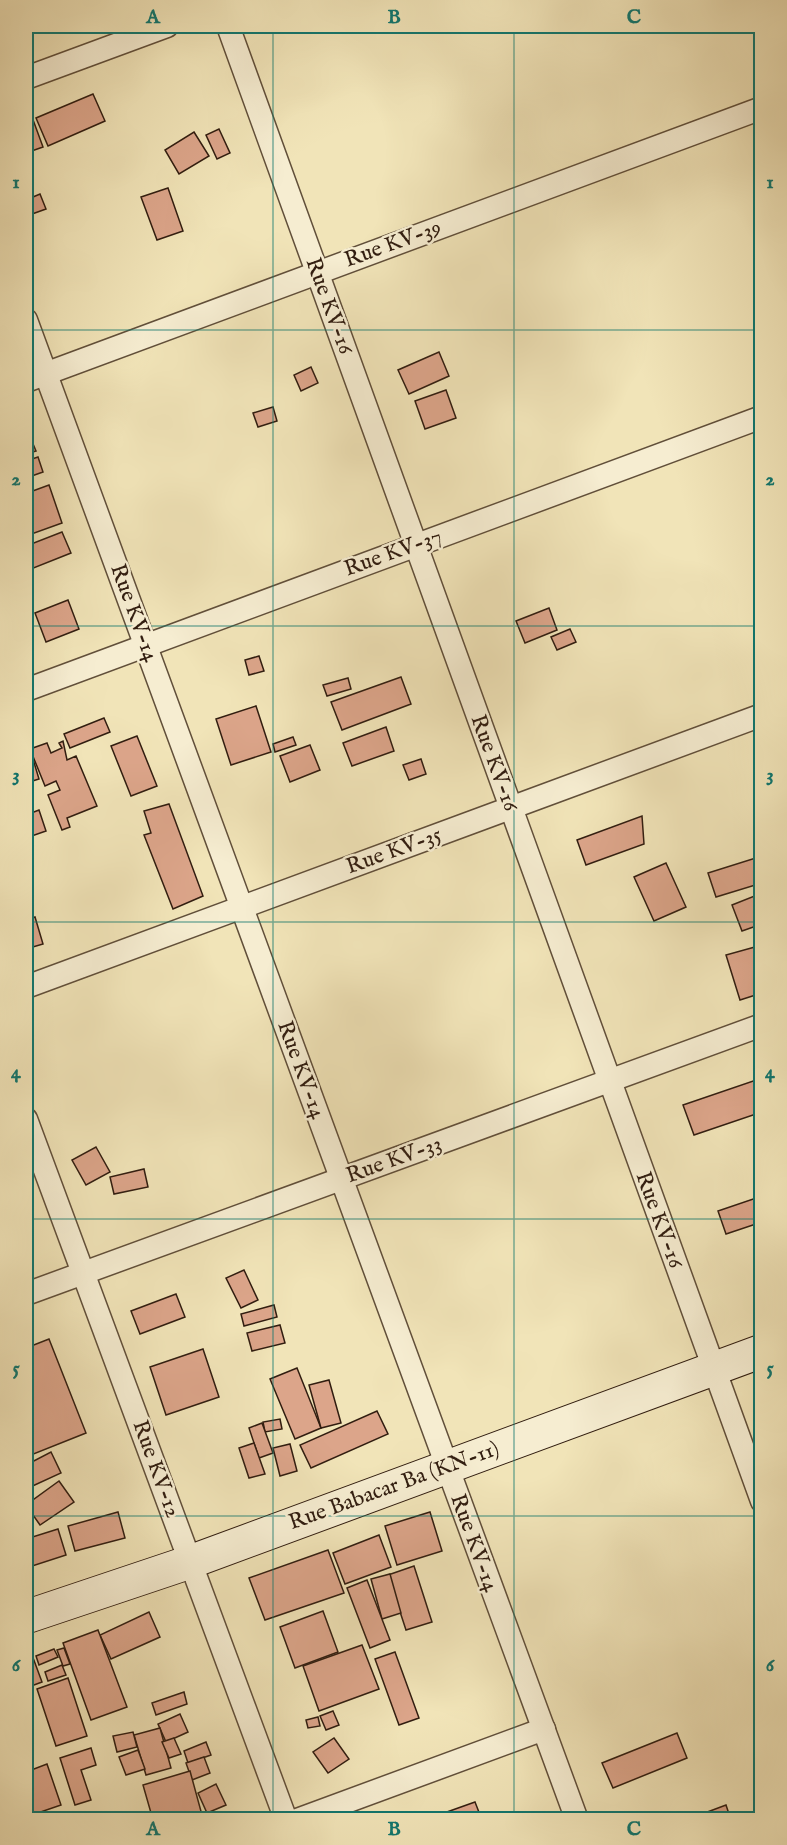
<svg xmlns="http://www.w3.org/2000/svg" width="787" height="1845" viewBox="0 0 787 1845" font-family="'IM FELL English',serif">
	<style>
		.building { fill: #dca58a; stroke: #311d10; stroke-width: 1.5 }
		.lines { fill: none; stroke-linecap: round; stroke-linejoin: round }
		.street-casing { stroke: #614f3a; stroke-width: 25 }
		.secondary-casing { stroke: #311d10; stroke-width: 35 }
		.street { stroke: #f6edd1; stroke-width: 22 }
		.secondary { stroke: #f6edd1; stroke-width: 33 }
		.grid { fill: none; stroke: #0f766e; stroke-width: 1.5; stroke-opacity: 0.55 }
		.labels { text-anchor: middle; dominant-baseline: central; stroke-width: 5; stroke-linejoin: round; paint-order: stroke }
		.street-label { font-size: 22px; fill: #311d10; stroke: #f6edd1 }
		.neatline { fill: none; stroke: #0f766e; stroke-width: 2 }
		.grid-label { font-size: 20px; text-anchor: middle; font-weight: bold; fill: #0f766e }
	</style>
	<rect width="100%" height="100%" fill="#f1e4b8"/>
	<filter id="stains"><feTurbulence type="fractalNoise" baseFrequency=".00333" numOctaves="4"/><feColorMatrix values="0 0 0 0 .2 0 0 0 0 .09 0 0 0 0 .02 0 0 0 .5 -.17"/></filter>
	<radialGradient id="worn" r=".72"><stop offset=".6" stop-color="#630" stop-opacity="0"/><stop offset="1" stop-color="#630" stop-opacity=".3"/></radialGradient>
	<!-- building -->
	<g class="building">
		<path d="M93 94 105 121 48 146 36 118Z"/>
		<path d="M32 117 43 147 26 153V120Z"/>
		<path d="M219 129 230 153 217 159 206 135Z"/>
		<path d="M194 132 209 156 179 174 165 150Z"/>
		<path d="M168 188 183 231 157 240 141 197Z"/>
		<path d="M40 194 46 209 32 214 26 200Z"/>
		<path d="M439 352 449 376 409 394 398 370Z"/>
		<path d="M311 367 318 383 301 391 294 375Z"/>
		<path d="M446 390 456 418 425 429 415 401Z"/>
		<path d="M273 407 277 421 258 427 253 413Z"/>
		<path d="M26 427 36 451 26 454Z"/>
		<path d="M38 457 43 472 26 478 30 492 49 485 62 523 26 536V461Z"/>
		<path d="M62 532 71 553 26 571V546Z"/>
		<path d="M68 600 79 629 46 642 35 613Z"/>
		<path d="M549 608 557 630 525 643 516 621Z"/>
		<path d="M570 629 576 642 557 650 551 637Z"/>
		<path d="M259 656 264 671 249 675 245 660Z"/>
		<path d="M401 677 411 704 342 730 331 702Z"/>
		<path d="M348 678 351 689 327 696 323 685Z"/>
		<path d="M256 706 271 752 231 765 216 719Z"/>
		<path d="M104 718 110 732 70 748 64 734Z"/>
		<path d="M386 727 394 751 352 766 343 743Z"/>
		<path d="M137 736 157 786 131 796 111 746Z"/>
		<path d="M293 737 296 745 275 752 273 744Z"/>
		<path d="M63 741 67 760 76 756 97 806 67 818 70 827 62 830 48 795 60 790 56 781 45 786 30 749 47 743 51 753 62 748 59 743Z"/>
		<path d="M310 745 320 770 290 782 280 756Z"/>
		<path d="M30 749 39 779 26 783V751Z"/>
		<path d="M421 759 426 774 409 780 403 765Z"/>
		<path d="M169 804 203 896 173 909 144 835 151 833 144 811Z"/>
		<path d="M39 810 46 831 26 838V815Z"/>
		<path d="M642 816 644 844 586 865 577 840Z"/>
		<path d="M762 856V883L716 897 708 873Z"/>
		<path d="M666 863 686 907 654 921 634 877Z"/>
		<path d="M762 893V924L742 931 732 905Z"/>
		<path d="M35 917 43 944 26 949V920Z"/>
		<path d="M762 945V993L740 1000 726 955Z"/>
		<path d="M762 1078V1112L694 1135 683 1105Z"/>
		<path d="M96 1147 110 1172 86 1185 72 1160Z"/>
		<path d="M144 1169 148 1187 114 1194 110 1177Z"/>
		<path d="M762 1196V1222L726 1234 718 1211Z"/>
		<path d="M244 1270 258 1300 241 1308 226 1278Z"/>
		<path d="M176 1294 185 1317 140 1334 131 1311Z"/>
		<path d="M274 1305 277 1317 244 1326 241 1314Z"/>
		<path d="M280 1325 285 1343 252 1351 247 1333Z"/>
		<path d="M49 1339 86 1433 26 1457V1348Z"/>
		<path d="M203 1349 219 1397 166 1415 150 1367Z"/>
		<path d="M297 1368 321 1428 295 1439 270 1379Z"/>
		<path d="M329 1380 341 1423 321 1428 309 1385Z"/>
		<path d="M377 1411 388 1434 311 1468 300 1445Z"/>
		<path d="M280 1419 282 1429 265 1432 263 1422Z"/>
		<path d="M262 1423 273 1453 259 1458 249 1428Z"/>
		<path d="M254 1443 265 1474 249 1478 239 1448Z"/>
		<path d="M290 1444 297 1471 280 1476 273 1448Z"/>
		<path d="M51 1452 61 1473 26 1489V1465Z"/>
		<path d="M59 1481 74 1502 40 1525 26 1505Z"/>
		<path d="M118 1512 125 1538 75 1551 68 1526Z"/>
		<path d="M430 1512 442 1551 397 1565 385 1526Z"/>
		<path d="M58 1529 66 1555 26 1568V1539Z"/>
		<path d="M379 1535 391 1567 345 1584 333 1553Z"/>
		<path d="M328 1550 344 1593 265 1620 249 1578Z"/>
		<path d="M414 1566 432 1622 406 1630 388 1575Z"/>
		<path d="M390 1574 401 1613 382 1619 371 1579Z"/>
		<path d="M367 1580 390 1640 370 1648 347 1588Z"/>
		<path d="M323 1611 338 1652 295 1668 280 1627Z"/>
		<path d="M149 1612 160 1637 111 1659 100 1635Z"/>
		<path d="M98 1630 127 1707 91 1720 63 1643Z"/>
		<path d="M362 1645 379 1689 319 1711 303 1666Z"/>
		<path d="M64 1648 70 1664 63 1666 57 1650Z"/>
		<path d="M54 1649 58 1657 39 1665 36 1656Z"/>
		<path d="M395 1652 419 1718 399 1725 375 1659Z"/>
		<path d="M32 1655 42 1682 26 1688V1658Z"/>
		<path d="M62 1665 66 1675 48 1681 45 1672Z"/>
		<path d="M68 1678 87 1736 56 1746 37 1689Z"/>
		<path d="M184 1692 187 1704 156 1715 152 1703Z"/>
		<path d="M333 1711 339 1725 326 1730 320 1716Z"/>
		<path d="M180 1714 188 1732 166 1742 158 1724Z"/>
		<path d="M318 1717 320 1726 308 1728 306 1720Z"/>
		<path d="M160 1728 171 1768 146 1775 134 1735Z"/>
		<path d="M133 1732 137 1747 117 1752 113 1736Z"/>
		<path d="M677 1733 687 1758 613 1788 602 1763Z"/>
		<path d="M174 1738 181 1754 169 1758 162 1742Z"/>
		<path d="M334 1738 349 1759 328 1773 313 1752Z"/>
		<path d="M206 1742 211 1755 188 1763 184 1751Z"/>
		<path d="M91 1748 96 1765 81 1770 91 1800 75 1805 60 1758Z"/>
		<path d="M138 1750 145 1769 126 1775 119 1757Z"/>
		<path d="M204 1757 210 1773 192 1780 186 1763Z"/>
		<path d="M47 1764 61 1805 26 1817V1772Z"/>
		<path d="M190 1771 202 1815 185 1820H153L143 1785Z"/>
		<path d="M216 1784 226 1805 207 1813 198 1793Z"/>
		<path d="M475 1802 482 1820 430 1818Z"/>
		<path d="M726 1805 731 1820H704L702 1814Z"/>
	</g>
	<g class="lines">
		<!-- street casing -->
		<g class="street-casing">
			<g id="street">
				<path d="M228 26 762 1501"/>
				<path d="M26 78 167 26"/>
				<path d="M26 320 577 1820"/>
				<path d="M26 381 762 108"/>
				<path d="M26 690 762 417"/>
				<path d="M26 987 762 715"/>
				<path d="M26 1119 286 1820"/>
				<path d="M26 1294 762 1025"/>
				<path d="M297 1820 544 1729"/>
			</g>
		</g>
		<!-- secondary casing -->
		<g class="secondary-casing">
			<path id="secondary" d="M26 1617 190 1562 762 1351"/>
		</g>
		<!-- street -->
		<use href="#street" class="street"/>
		<!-- secondary -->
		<use href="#secondary" class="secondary"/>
	</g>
	<!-- grid -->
	<path class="grid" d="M273 26V1820M514 26V1820M26 330H762M26 626H762M26 922H762M26 1219H762M26 1516H762"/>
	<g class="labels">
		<!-- street labels -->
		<g class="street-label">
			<text transform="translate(393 244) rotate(-20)">Rue KV-39</text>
			<text transform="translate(329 306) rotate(70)">Rue KV-16</text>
			<text transform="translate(393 553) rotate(-20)">Rue KV-37</text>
			<text transform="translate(134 613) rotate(70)">Rue KV-14</text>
			<text transform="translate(494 763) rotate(70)">Rue KV-16</text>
			<text transform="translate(394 851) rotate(-20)">Rue KV-35</text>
			<text transform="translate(301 1070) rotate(70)">Rue KV-14</text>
			<text transform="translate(394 1160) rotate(-20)">Rue KV-33</text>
			<text transform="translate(659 1220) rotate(70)">Rue KV-16</text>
			<text transform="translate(156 1469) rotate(70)">Rue KV-12</text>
			<text transform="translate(394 1486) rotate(-20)">Rue Babacar Ba (KN-11)</text>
			<text transform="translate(474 1543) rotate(70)">Rue KV-14</text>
		</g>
	</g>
	<!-- margin -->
	<rect width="787" height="1845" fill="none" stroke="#f1e4b8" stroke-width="66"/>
	<rect x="33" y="33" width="721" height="1779" class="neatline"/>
	<g class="grid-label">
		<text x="153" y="23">A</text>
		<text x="394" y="23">B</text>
		<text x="634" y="23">C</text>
		<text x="16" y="188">1</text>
		<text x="770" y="188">1</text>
		<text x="16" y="485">2</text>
		<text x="770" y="485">2</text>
		<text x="16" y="781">3</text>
		<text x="770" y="781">3</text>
		<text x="16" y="1078">4</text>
		<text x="770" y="1078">4</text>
		<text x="16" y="1374">5</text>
		<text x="770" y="1374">5</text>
		<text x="16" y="1671">6</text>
		<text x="770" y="1671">6</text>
		<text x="153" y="1835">A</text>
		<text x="394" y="1835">B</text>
		<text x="634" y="1835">C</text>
	</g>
	<rect width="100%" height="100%" filter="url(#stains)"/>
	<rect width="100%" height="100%" fill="url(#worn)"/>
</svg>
